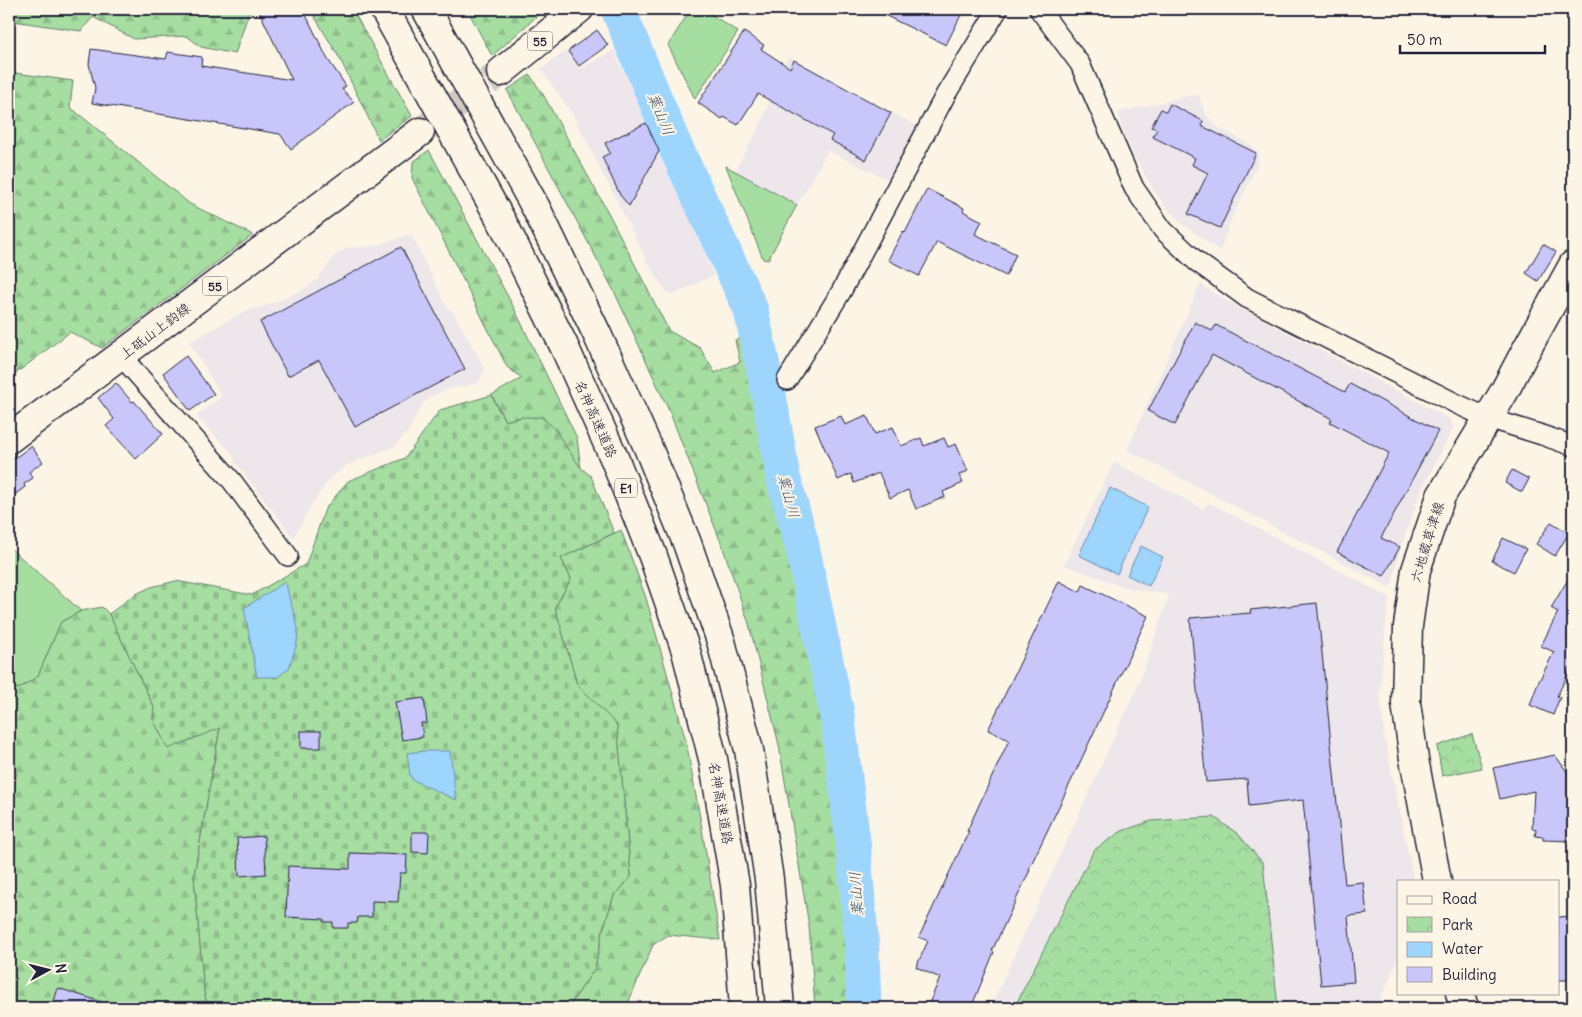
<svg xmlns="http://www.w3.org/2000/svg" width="1582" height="1017" viewBox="0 0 1582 1017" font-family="Delius,'Klee One',sans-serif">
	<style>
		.built { fill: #ede7eb }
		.grass { fill: #a6dda1; stroke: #64806e }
		.forest { fill: url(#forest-firs); stroke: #64806e }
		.cemetery { fill: url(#cemetery-stones); stroke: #64806e }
		.park { fill: url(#park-crowns); stroke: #64806e }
		.water { fill: #9ed5fd; stroke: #6c8daf }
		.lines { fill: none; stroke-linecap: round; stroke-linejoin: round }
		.river { stroke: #9ed5fd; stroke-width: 35 }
		.building { fill: #c9c7f9; stroke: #22223b }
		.primary-tunnel { stroke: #d0cbc3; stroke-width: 28; stroke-dasharray: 28 14; stroke-linecap: butt }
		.street-casing { stroke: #22223b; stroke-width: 22 }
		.secondary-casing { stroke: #22223b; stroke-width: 31 }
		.primary-casing { stroke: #22223b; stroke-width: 31 }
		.highway-casing { stroke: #22223b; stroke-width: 31 }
		.street { stroke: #fcf5e5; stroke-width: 19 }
		.secondary { stroke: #fcf5e5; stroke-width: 28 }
		.primary { stroke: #fcf5e5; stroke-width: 28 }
		.highway { stroke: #fcf5e5; stroke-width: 28 }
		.labels { text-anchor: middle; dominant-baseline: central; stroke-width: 4; stroke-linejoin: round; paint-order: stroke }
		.shield { fill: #fcf5e5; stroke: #63616e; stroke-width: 1 }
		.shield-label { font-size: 12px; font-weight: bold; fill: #22223b }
		.street-label { font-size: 14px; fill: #22223b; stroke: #fcf5e5 }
		.water-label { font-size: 15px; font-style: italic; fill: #475875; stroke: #fcf5e5 }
	</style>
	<defs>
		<pattern id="forest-firs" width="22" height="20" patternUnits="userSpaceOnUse" patternTransform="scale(1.25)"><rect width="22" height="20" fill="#a6dda1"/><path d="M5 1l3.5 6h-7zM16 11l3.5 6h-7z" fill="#8fbd8c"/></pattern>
		<pattern id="cemetery-stones" width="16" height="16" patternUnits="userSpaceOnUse" patternTransform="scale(1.25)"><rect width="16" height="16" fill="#a6dda1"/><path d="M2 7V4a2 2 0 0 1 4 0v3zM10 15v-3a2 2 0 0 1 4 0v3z" fill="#8fbd8c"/></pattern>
		<pattern id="park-crowns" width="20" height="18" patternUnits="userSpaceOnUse" patternTransform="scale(1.25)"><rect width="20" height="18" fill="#a6dda1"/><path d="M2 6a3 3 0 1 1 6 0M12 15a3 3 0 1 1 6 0" fill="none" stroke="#8fbd8c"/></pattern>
	</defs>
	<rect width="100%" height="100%" fill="#fcf5e5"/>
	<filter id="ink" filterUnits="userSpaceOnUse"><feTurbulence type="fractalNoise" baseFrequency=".02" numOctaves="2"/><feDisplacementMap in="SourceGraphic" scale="10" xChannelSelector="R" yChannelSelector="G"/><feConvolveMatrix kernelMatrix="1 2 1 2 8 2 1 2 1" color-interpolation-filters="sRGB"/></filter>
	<g filter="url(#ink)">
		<!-- built -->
		<g class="built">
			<path d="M614 50 687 212 714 275 673 295 667 292 651 269 573 115 541 69 566 51 580 69Z"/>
			<path d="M788 56 917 126 891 181 828 151 797 205 735 171 761 123Z"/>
			<path d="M1198 94 1206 115 1219 128 1253 146 1258 152V164L1232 218 1220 251 1180 222 1167 208 1154 191 1132 152 1123 132 1118 112Z"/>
			<path d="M411 234 448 309 452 310 485 369 479 382 467 386 447 389 430 397 422 405 410 429 394 447 347 465 328 481 310 507 294 538 235 462 233 454 196 416 222 396 189 342 247 310 261 308 306 288 317 280 336 254 347 248 375 246Z"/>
			<path d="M1200 284 1222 298 1450 419 1454 427 1421 491 1400 549 1392 585 1389 587 1127 450Z"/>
			<path d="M1114 462 1204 509 1208 502 1389 597 1386 623 1380 692 1385 739 1414 881H1398V960L1376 1008H990L1139 683 1169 595 1123 587 1064 565Z"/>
			<path d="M9 762 17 774 9 788Z"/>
		</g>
		<!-- grass -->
		<g class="grass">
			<path d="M691 9H703L738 32 695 99 668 45Z"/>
			<path d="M726 166 797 205 768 260 763 259Z"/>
			<path d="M9 547 81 611 61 622 38 676 20 688 9 690Z"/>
		</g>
		<!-- forest -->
		<g class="forest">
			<path d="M9 9H250L235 54 201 47 187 36 134 39 93 17 81 31 13 21 9 51Z"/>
			<path d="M310 9H352L412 116 379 140 340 59Z"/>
			<path d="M467 9H545L492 56Z"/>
			<path d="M9 72 73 81 70 107 190 204 253 235 102 348 70 332 11 377 9 372Z"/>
			<path d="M530 75 544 96 610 216 669 331 700 348 715 373 740 362 735 340 750 335 765 413 772 470 796 547 836 760 851 905 856 1008H815L809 926 779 745 749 624 722 545 670 413 614 291 507 90Z"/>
			<path d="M429 150 514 308 577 438 581 469 552 426 522 417 505 421 492 395 522 378 507 367 412 178 413 162Z"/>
			<path d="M621 530 646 598 686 741 702 829 720 940 668 935 653 945 626 1008H568L595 968 602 933 613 898 631 876 617 726 577 684 555 607 571 579 561 558Z"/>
			<path d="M102 607 109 614 154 707 153 719 220 727 194 876 204 991 208 1008H9V788L17 774 9 762V690L20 688 38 676 61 622 81 611Z"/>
		</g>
		<!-- cemetery -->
		<path class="cemetery" d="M492 395 495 403 505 421 522 417H541L552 426 581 468 591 476 614 533 561 558 571 579 555 607 577 684 617 725 631 877 613 898 602 933 595 968 568 1008H208L204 991 194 876 220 728 168 749 153 719 154 707 109 614 134 595 151 587 176 581 252 595 306 564 325 509 348 481 405 458 440 410Z"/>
		<!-- park -->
		<g class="park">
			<path d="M1472 734 1482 768 1442 776 1437 746Z"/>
			<path d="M1214 817 1238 834 1263 863 1278 1008H1014L1094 850 1122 831 1151 821Z"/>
		</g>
		<!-- water -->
		<g class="water">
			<path d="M1110 488 1148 507 1117 574 1079 555Z"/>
			<path d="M1141 546 1163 557 1149 586 1127 575Z"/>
			<path d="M285 582 298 629 297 643 289 668 278 677H257L244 608Z"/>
			<path d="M424 751H450L456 800 413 780 410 775 407 753Z"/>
		</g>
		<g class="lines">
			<!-- river -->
			<path class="river" d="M618 9 670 135 751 310 769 395 783 477 801 541 837 714 853 841 862 949 864 1008"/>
		</g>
		<!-- building -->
		<g class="building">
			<path d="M258 9H303L327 58 346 86 342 89 354 102 291 149 280 134 92 103 95 88 89 64 91 49 166 59 168 52 202 57 201 66 292 80Z"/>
			<path d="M872 9H964L946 45Z"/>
			<path d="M597 30 608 45 579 66 568 51Z"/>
			<path d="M744 32 764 45 761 49 790 68 794 60 891 113 866 160 830 140 833 135 758 94 738 125 724 117 722 119 698 103Z"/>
			<path d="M1170 104 1203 121 1202 126 1256 153 1220 228 1188 214 1208 173 1192 165 1195 158 1153 137 1157 129 1151 127 1161 109 1166 112Z"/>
			<path d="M646 123 659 151 629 206 620 195 602 157 610 153 605 143Z"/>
			<path d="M927 189 964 208 963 211 982 221 975 234 1016 254 1006 276 937 242 919 276 888 260 903 231 905 233Z"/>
			<path d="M1543 244 1556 252 1538 281 1526 273Z"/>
			<path d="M401 247 465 369 355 427 319 360 288 376 260 322Z"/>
			<path d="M1195 322 1212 331 1216 325 1345 392 1350 384 1438 431 1381 538 1400 547 1384 576 1337 552 1389 453 1330 422 1332 419 1212 355 1175 425 1148 411Z"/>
			<path d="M186 356 214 394 190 411 163 373Z"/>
			<path d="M116 383 132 402 134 401 163 434 136 459 106 426 114 419 98 398Z"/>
			<path d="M841 416 845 425 867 416 875 434 893 427 901 446 921 438 924 446 944 438 948 447 956 444 968 471 959 475 963 483 943 492 945 497 916 509 908 490 890 498 879 473 854 483 851 474 838 480 815 426Z"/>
			<path d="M31 446 43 462 29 472 33 478 24 484 25 487 9 499V454H13L15 458Z"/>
			<path d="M1512 470 1529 479 1522 492 1505 483Z"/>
			<path d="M1551 522 1569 533 1555 556 1536 544Z"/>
			<path d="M1503 538 1526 549 1514 572 1492 561Z"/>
			<path d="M1573 571V664L1557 696 1560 697 1553 715 1530 705 1538 683 1554 652 1541 646 1558 612 1551 608Z"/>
			<path d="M1059 581 1080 592 1083 585 1148 616 1075 773 1029 869 1030 870 992 951 994 952 971 1008H927L940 978 916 967 928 941 919 937 969 831H967L1009 740 988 730Z"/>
			<path d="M1317 603 1345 884 1363 882 1367 914 1348 916 1354 982 1321 985 1303 800 1249 806 1247 779 1206 782 1190 618 1251 613 1250 610Z"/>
			<path d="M424 698 427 723H421L423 737 402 740 395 702Z"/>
			<rect x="301" y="731" width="20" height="17"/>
			<path d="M1555 755 1573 780V841L1543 840V837L1535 836 1536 829 1532 828 1534 791 1500 799 1493 768Z"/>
			<path d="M412 832H429L428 853 412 852Z"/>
			<path d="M264 836 266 874 239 876 237 838Z"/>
			<path d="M350 853 407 855 406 873H400L398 902 372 901V917H358L357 923H348V928H333V922H324V919L286 917 288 866 350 869Z"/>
			<path d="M1573 916V980H1558V917Z"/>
			<path d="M58 988 111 1005V1008H52Z"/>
		</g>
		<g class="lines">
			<!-- primary-tunnel -->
			<path class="primary-tunnel" d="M420 132 501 72"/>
			<!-- street casing -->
			<g class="street-casing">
				<g id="street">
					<path d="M1039 9 1080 64 1134 188 1163 230 1196 261 1247 298 1457 404 1488 418 1542 435 1573 446"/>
					<path d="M121 356 232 481 288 556"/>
					<path d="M787 380 841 292 946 94 998 9"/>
				</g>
			</g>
			<!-- secondary casing -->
			<g class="secondary-casing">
				<g id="secondary">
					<path d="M1437 881 1414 759 1406 703 1408 626 1416 570 1441 496 1504 392 1524 354 1573 265"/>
					<path d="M1460 993 1464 1008"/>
				</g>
			</g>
			<!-- primary casing -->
			<g class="primary-casing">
				<g id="primary">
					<path d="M501 72 579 9"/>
					<path d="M9 439 420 132"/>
				</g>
			</g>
			<!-- highway casing -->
			<g class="highway-casing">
				<g id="highway">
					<path d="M384 9 506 229 564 346 615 460 653 556 686 651 713 759 735 885 744 1008"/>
					<path d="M426 9 536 208 597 334 647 445 687 543 721 641 749 750 769 879 780 1008"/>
				</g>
			</g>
			<!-- street -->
			<use href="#street" class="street"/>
			<!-- secondary -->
			<use href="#secondary" class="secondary"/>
			<!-- primary -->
			<use href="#primary" class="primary"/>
			<!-- highway -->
			<use href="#highway" class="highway"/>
		</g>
	</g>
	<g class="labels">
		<!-- shield labels -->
		<g class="shield">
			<rect x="527.5" y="31.5" width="25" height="19" rx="4"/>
			<rect x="202.5" y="276.5" width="25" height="19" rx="4"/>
			<rect x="615" y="478.5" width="22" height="19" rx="4"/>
		</g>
		<g class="shield-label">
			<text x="540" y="41">55</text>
			<text x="215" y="286">55</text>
			<text x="626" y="488">E1</text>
		</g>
		<!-- street labels -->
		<g class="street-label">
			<text transform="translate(155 331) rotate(-37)">上砥山上鈎線</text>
			<text transform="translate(596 419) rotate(66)">名神高速道路</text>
			<text transform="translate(1427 542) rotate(-73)">六地蔵草津線</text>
			<text transform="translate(721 803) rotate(80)">名神高速道路</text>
		</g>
		<!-- water labels -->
		<g class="water-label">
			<text transform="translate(661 114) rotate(67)">葉山川</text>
			<text transform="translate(789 496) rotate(75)">葉山川</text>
			<text transform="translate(856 894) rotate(-94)">葉山川</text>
		</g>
	</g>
	<!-- margin -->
	<rect width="1582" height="1017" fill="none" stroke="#fcf5e5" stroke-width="30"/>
	<rect x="15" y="15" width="1552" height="987" fill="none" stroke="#22223b" stroke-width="2" filter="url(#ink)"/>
	<!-- legend -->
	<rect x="1397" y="880" width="162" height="115" fill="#fcf5e5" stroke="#a5a1a1"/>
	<rect x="1407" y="896" width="25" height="8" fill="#fcf5e5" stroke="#a5a1a1"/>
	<text x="1442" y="904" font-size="15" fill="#22223b">Road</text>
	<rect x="1407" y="917" width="25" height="15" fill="url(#park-crowns)" stroke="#a5a1a1"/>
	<text x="1442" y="930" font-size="15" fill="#22223b">Park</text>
	<rect x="1407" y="942" width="25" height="15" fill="#9ed5fd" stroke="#a5a1a1"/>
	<text x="1442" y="954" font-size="15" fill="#22223b">Water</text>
	<rect x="1407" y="967" width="25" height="15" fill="#c9c7f9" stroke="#a5a1a1"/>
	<text x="1442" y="980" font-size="15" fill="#22223b">Building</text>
	<!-- north arrow -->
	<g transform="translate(48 970) rotate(83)" stroke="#fcf5e5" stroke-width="4" paint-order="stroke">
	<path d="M0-4L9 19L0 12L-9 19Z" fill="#22223b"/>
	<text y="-8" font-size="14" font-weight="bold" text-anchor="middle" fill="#22223b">N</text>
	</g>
	<!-- scale -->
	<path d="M1400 45v8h145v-8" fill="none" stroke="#22223b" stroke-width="2.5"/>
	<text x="1407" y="45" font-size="15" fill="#22223b" stroke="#fcf5e5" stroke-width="4" paint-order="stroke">50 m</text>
</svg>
